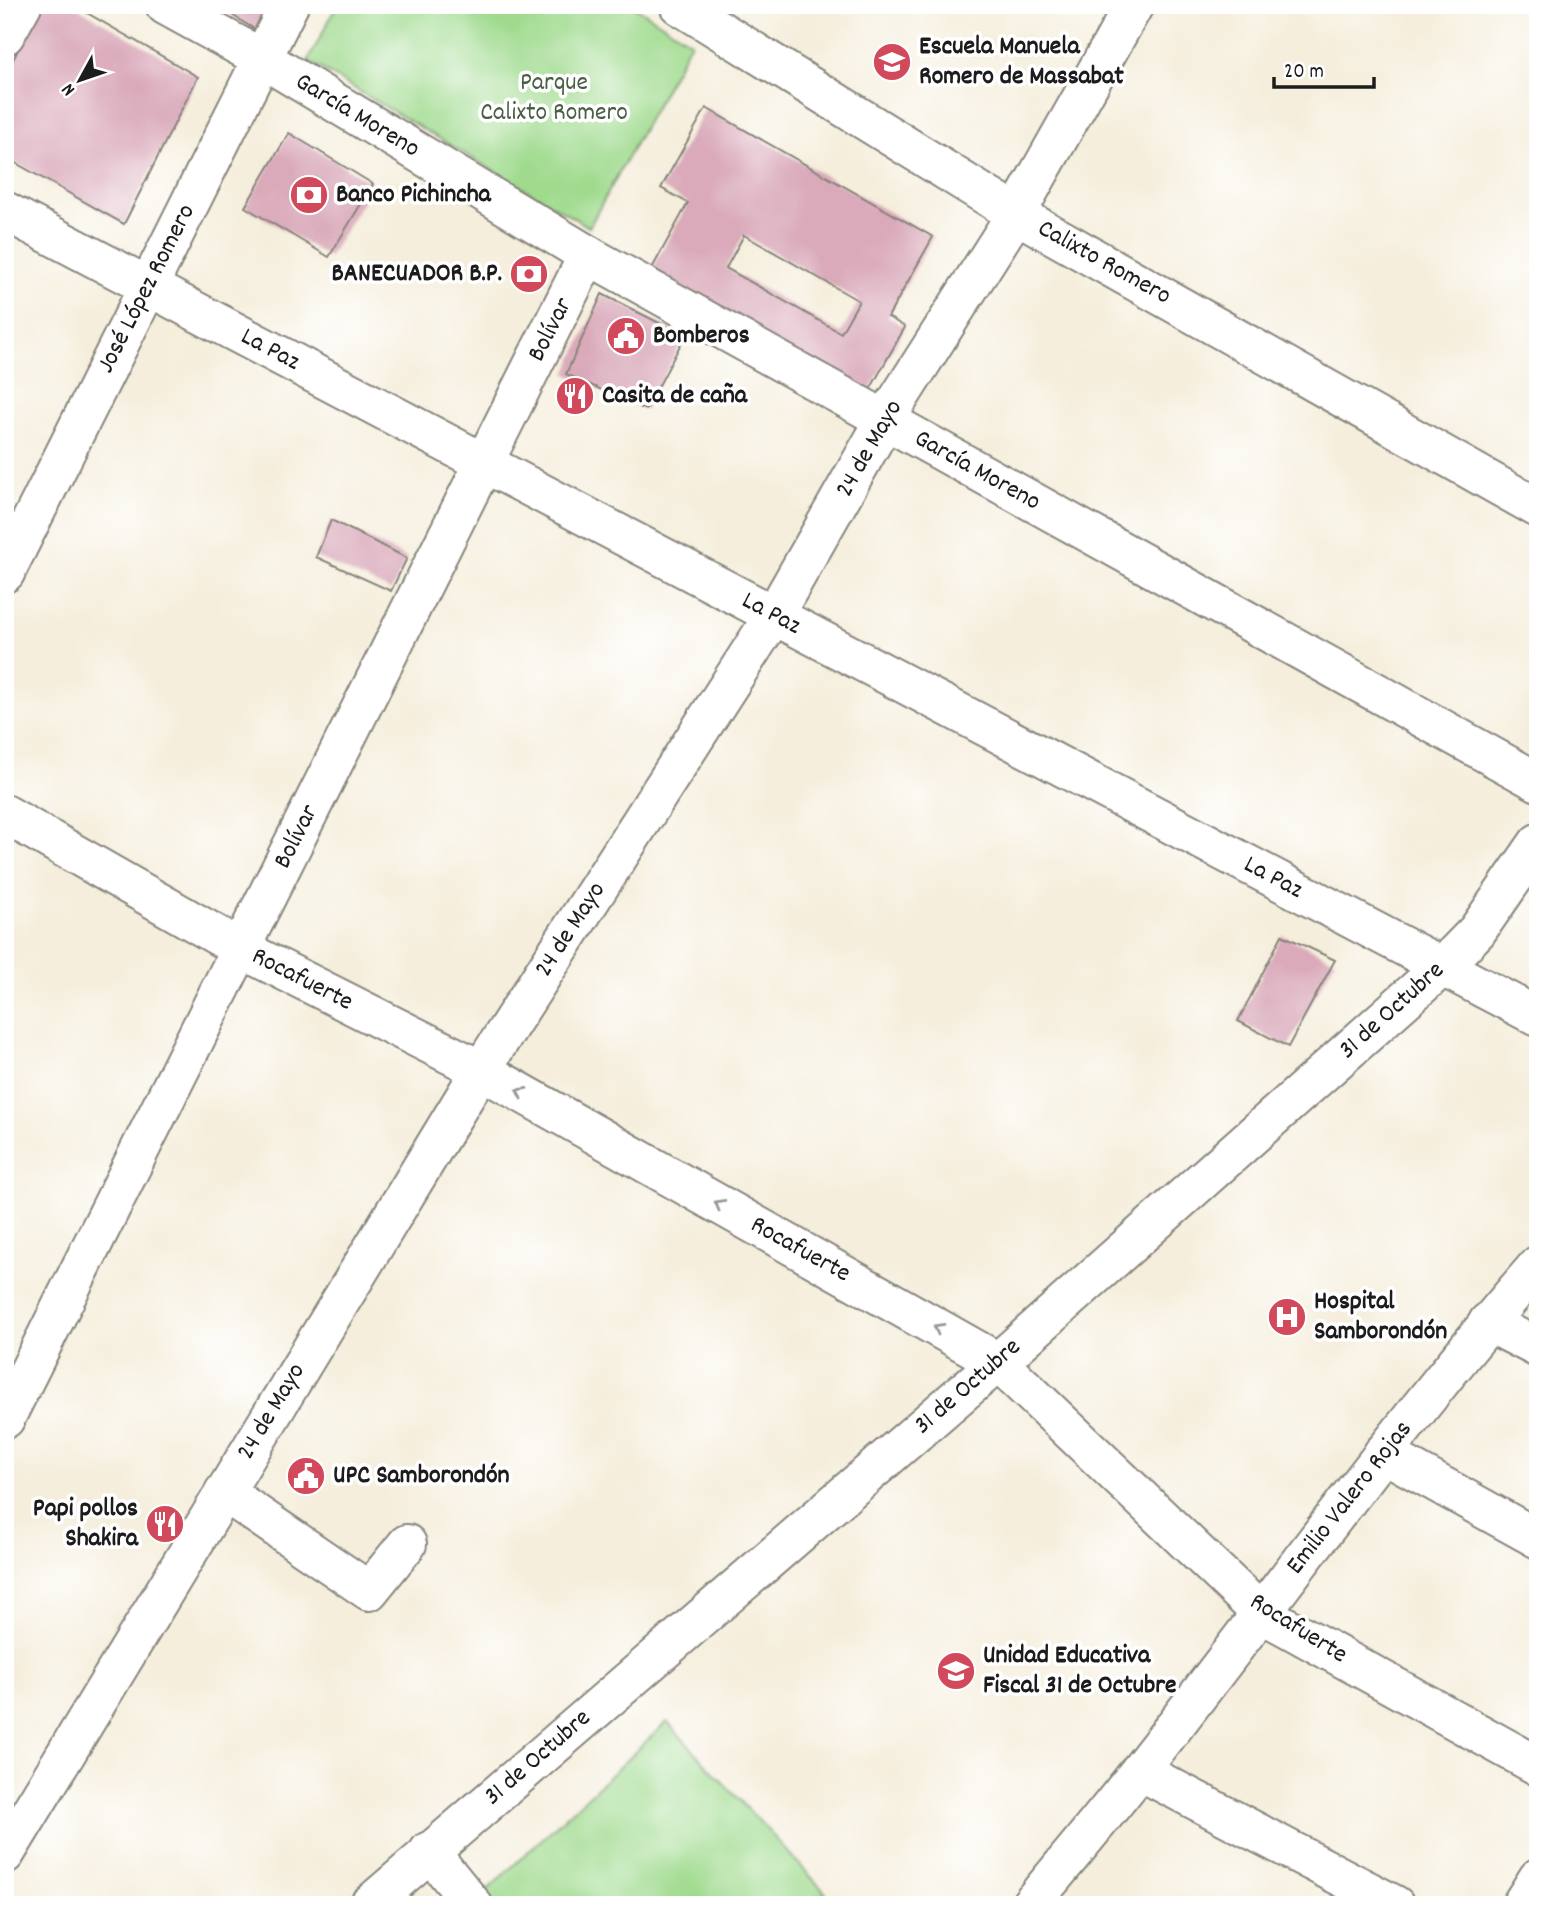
<svg xmlns="http://www.w3.org/2000/svg" width="1543" height="1910" viewBox="0 0 1543 1910" font-family="Dekko,sans-serif">
	<style>
		.green { fill: #9fda8d; stroke: #5e7b54; stroke-width: 2 }
		.building { fill: #daaabb; fill-rule: evenodd }
		.lines { fill: none; stroke-linecap: round; stroke-linejoin: round }
		.minor-casing { stroke: #88857c; stroke-width: 42 }
		.tertiary-casing { stroke: #88857c; stroke-width: 42 }
		.minor { stroke: #fff; stroke-width: 38 }
		.tertiary { stroke: #fff; stroke-width: 38 }
		.oneway { stroke: #999 }
		.labels { text-anchor: middle; dominant-baseline: central; stroke-width: 7; stroke-linejoin: round; paint-order: stroke }
		.poi-label { font-size: 26px; font-weight: bold; fill: #1c1c1c; stroke: #fff; text-anchor: start }
		.park-label { font-size: 26px; fill: #4a5e44; stroke: #fff }
		.street-label { font-size: 26px; fill: #1c1c1c; stroke: #fff }
	</style>
	<rect width="100%" height="100%" fill="#fff"/>
	<filter id="ink" filterUnits="userSpaceOnUse"><feTurbulence type="fractalNoise" baseFrequency=".0143" numOctaves="2"/><feDisplacementMap in="SourceGraphic" scale="14" xChannelSelector="R" yChannelSelector="G"/><feConvolveMatrix kernelMatrix="1 2 1 2 8 2 1 2 1" color-interpolation-filters="sRGB"/></filter>
	<filter id="wash" filterUnits="userSpaceOnUse"><feTurbulence type="fractalNoise" baseFrequency=".00686" numOctaves="4" result="noise"/><feDisplacementMap in="SourceGraphic" scale="28" xChannelSelector="R" yChannelSelector="G"/><feGaussianBlur stdDeviation="1.57" result="paint"/><feColorMatrix in="noise" values="0 0 0 0 0 0 0 0 0 0 0 0 0 0 0 0 0 1.4 0 .05"/><feComposite in="paint" operator="in"/></filter>
	<g filter="url(#wash)">
		<rect width="100%" height="100%" fill="#f5eedc"/>
		<!-- green -->
		<g class="green">
			<path d="M337 5H632L691 42 589 227 308 61Z"/>
			<path d="M667 1722 837 1905H492L483 1894Z"/>
		</g>
		<g id="blocks">
			<!-- building -->
			<g class="building">
				<path d="M40 5H73L198 77 124 224 5 157V76Z"/>
				<path d="M216 5H267L256 30Z"/>
				<path d="M706 108 933 237 888 317 905 327 862 404 645 281 688 203 661 188ZM744 235 859 301 841 333 726 268Z"/>
				<path d="M289 133 373 184 329 257 245 207Z"/>
				<path d="M602 294 685 336 646 410 566 374Z"/>
				<path d="M331 520 407 558 391 591 316 557Z"/>
				<path d="M1282 935 1335 960 1288 1047 1238 1021Z"/>
			</g>
		</g>
	</g>
	<g filter="url(#ink)">
		<use href="#blocks" fill-opacity="0" stroke="#88857c" stroke-width="2"/>
		<g class="lines">
			<!-- minor casing -->
			<g class="minor-casing">
				<g id="minor">
					<path d="M165 5 263 59 588 255 1538 782"/>
					<path d="M679 5 1016 214 1538 508"/>
					<path d="M5 35 22 5"/>
					<path d="M5 211 1538 1017"/>
					<path d="M5 573 289 5"/>
					<path d="M5 814 241 949 481 1070 998 1362 1261 1613 1538 1766"/>
					<path d="M1488 1322 1538 1348"/>
					<path d="M5 1419 588 255"/>
					<path d="M1383 1453 1538 1539"/>
					<path d="M224 1492 369 1591 407 1544"/>
					<path d="M1140 1771 1395 1905"/>
					<path d="M429 1851 473 1905"/>
					<path d="M5 1854 481 1070 774 615 885 420 1016 214 1134 5"/>
					<path d="M1030 1905C1067 1860 1105 1815 1141 1769 1273 1601 1397 1427 1538 1265"/>
					<path d="M1521 1905 1538 1878"/>
				</g>
			</g>
			<!-- tertiary casing -->
			<g class="tertiary-casing">
				<path id="tertiary" d="M369 1905 998 1362 1442 967 1477 931 1538 843"/>
			</g>
			<!-- minor -->
			<use href="#minor" class="minor"/>
			<!-- tertiary -->
			<use href="#tertiary" class="tertiary"/>
		</g>
		<!-- one-way arrows -->
		<defs><path id="oneway-chevron" d="M-2-3.5L2.5 0L-2 3.5" fill="none" stroke-width="1.6" stroke-linecap="round" stroke-linejoin="round" transform="scale(1.75)"/></defs>
		<g class="oneway">
			<use href="#oneway-chevron" transform="translate(521 1092) rotate(-151)"/>
			<use href="#oneway-chevron" transform="translate(719 1204) rotate(-151)"/>
			<use href="#oneway-chevron" transform="translate(938 1328) rotate(-151)"/>
		</g>
	</g>
	<!-- icons -->
	<defs>
		<g id="school-disc" transform="scale(2.0125)"><circle r="9.5" fill="#d1495b" stroke="#fff"/><path d="M0-5L7-2L0 1L-7-2ZM-4 1L0 2.5L4 1V4Q0 6-4 4Z" fill="#fff"/></g>
		<g id="bank-disc" transform="scale(2.0125)"><circle r="9.5" fill="#d1495b" stroke="#fff"/><path d="M-6-4H6V4H-6ZM0-2.3a2.3 2.3 0 1 0 0 4.6a2.3 2.3 0 1 0 0-4.6Z" fill="#fff"/></g>
		<g id="civic-disc" transform="scale(2.0125)"><circle r="9.5" fill="#d1495b" stroke="#fff"/><path d="M-.6-6.5H3V-4.5H.6V-3L4-1V1h2V6H-6V1h2V-1L-.6-3ZM-1.2 2.5V6h2.4V2.5Z" fill="#fff"/></g>
		<g id="restaurant-disc" transform="scale(2.0125)"><circle r="9.5" fill="#d1495b" stroke="#fff"/><path d="M-5-6h1v4h1v-4h1v4h1v-4h1v5L-1.5 .5V6h-2V.5L-5-1ZM5-6V6H3V1.5H1.5Q1.5-4 5-6Z" fill="#fff"/></g>
		<g id="hospital-disc" transform="scale(2.0125)"><circle r="9.5" fill="#d1495b" stroke="#fff"/><path d="M-5-5h3v3.5h4V-5h3V5h-3V1.5h-4V5h-3Z" fill="#fff"/></g>
	</defs>
	<g fill-rule="evenodd">
		<use href="#school-disc" x="892" y="62"/>
		<use href="#bank-disc" x="309" y="195"/>
		<use href="#bank-disc" x="529" y="274"/>
		<use href="#civic-disc" x="626" y="336"/>
		<use href="#restaurant-disc" x="575" y="396"/>
		<use href="#hospital-disc" x="1287" y="1317"/>
		<use href="#civic-disc" x="306" y="1476"/>
		<use href="#restaurant-disc" x="165" y="1524"/>
		<use href="#school-disc" x="956" y="1671"/>
	</g>
	<g class="labels">
		<!-- poi labels -->
		<g class="poi-label">
			<text x="919" y="47">Escuela Manuela<tspan x="919" dy="30">Romero de Massabat</tspan></text>
			<text x="336" y="195">Banco Pichincha</text>
			<text x="502" y="274" text-anchor="end">BANECUADOR B.P.</text>
			<text x="653" y="336">Bomberos</text>
			<text x="602" y="396">Casita de caña</text>
			<text x="1314" y="1302">Hospital<tspan x="1314" dy="30">Samborondón</tspan></text>
			<text x="333" y="1476">UPC Samborondón</text>
			<text x="138" y="1509" text-anchor="end">Papi pollos<tspan x="138" dy="30">Shakira</tspan></text>
			<text x="983" y="1656">Unidad Educativa<tspan x="983" dy="30">Fiscal 31 de Octubre</tspan></text>
		</g>
		<!-- park labels -->
		<g class="park-label">
			<text x="554" y="83">Parque<tspan x="554" dy="30">Calixto Romero</tspan></text>
		</g>
		<!-- street labels -->
		<g class="street-label">
			<text transform="translate(357 116) rotate(31)">García Moreno</text>
			<text transform="translate(1104 263) rotate(29)">Calixto Romero</text>
			<text transform="translate(147 289) rotate(-63)">José López Romero</text>
			<text transform="translate(551 330) rotate(-63)">Bolívar</text>
			<text transform="translate(270 350) rotate(28)">La Paz</text>
			<text transform="translate(870 449) rotate(-60)">24 de Mayo</text>
			<text transform="translate(977 471) rotate(29)">García Moreno</text>
			<text transform="translate(771 614) rotate(28)">La Paz</text>
			<text transform="translate(297 837) rotate(-63)">Bolívar</text>
			<text transform="translate(1273 878) rotate(28)">La Paz</text>
			<text transform="translate(571 930) rotate(-57)">24 de Mayo</text>
			<text transform="translate(302 980) rotate(27)">Rocafuerte</text>
			<text transform="translate(1392 1011) rotate(-42)">31 de Octubre</text>
			<text transform="translate(800 1250) rotate(29)">Rocafuerte</text>
			<text transform="translate(968 1387) rotate(-41)">31 de Octubre</text>
			<text transform="translate(272 1412) rotate(-59)">24 de Mayo</text>
			<text transform="translate(1350 1498) rotate(-52)">Emilio Valero Rojas</text>
			<text transform="translate(1298 1629) rotate(32)">Rocafuerte</text>
			<text transform="translate(538 1758) rotate(-41)">31 de Octubre</text>
		</g>
	</g>
	<!-- margin -->
	<rect width="1543" height="1910" fill="none" stroke="#fff" stroke-width="28"/>
	<!-- north arrow -->
	<g transform="translate(80 80) rotate(230)" stroke="#ffffff" stroke-width="5" paint-order="stroke">
	<path d="M0-5L12 26L0 18L-12 26Z" fill="#1c1c1c"/>
	<text y="-10" font-size="19" font-weight="bold" text-anchor="middle" fill="#1c1c1c">N</text>
	</g>
	<!-- scale -->
	<path d="M1274 77v10h100v-10" fill="none" stroke="#1c1c1c" stroke-width="3.5"/>
	<text x="1284" y="77" font-size="21" fill="#1c1c1c" stroke="#ffffff" stroke-width="5" paint-order="stroke">20 m</text>
</svg>
